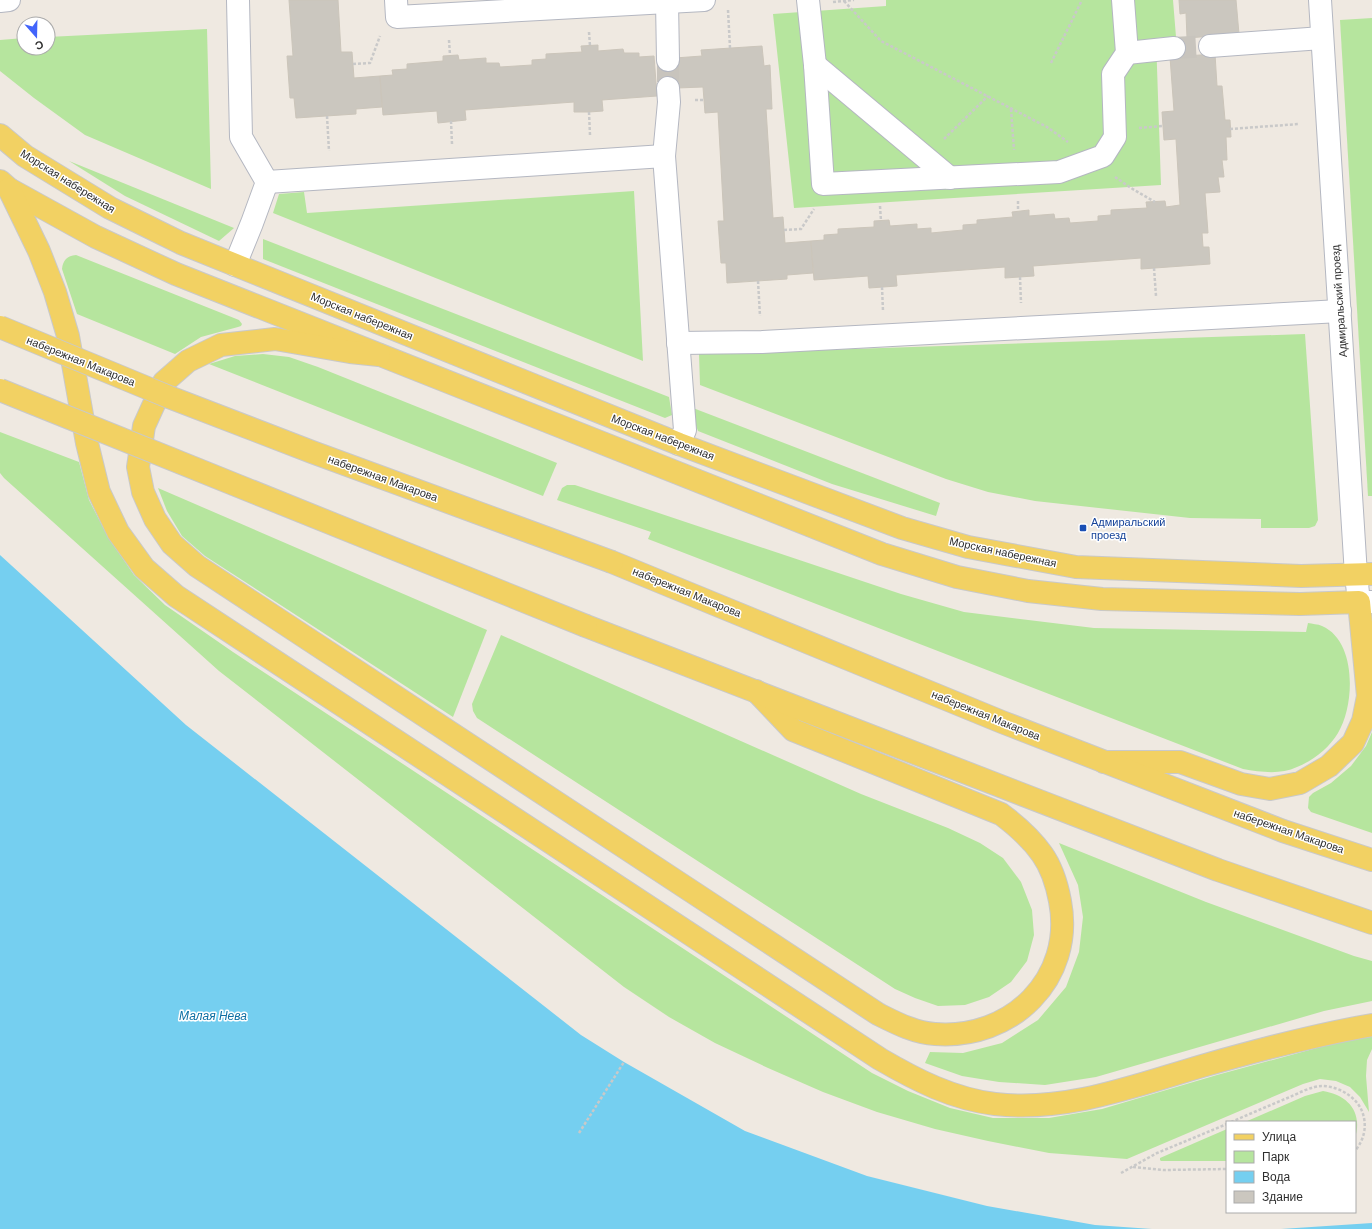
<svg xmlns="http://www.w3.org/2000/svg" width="1372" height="1229" viewBox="0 0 1372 1229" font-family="'DM Sans',sans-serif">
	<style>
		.green { fill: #b6e59e }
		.water { fill: #75cff0 }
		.building { fill: #cbc7bf; stroke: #cbc5ba }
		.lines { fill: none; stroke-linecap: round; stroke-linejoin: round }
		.minor-tunnel { stroke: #c8c4bd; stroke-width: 22; stroke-dasharray: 22 11; stroke-linecap: butt }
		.minor-casing { stroke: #b4b7c1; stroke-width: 24 }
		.major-casing { stroke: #c9c9c9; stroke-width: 24 }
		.path { stroke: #c9c9c9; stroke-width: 2.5; stroke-dasharray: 3 2; stroke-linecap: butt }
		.minor { stroke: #fff; stroke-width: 22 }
		.major { stroke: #f2d163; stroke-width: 22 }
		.major-bridge-casing { stroke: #c9c9c9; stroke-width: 24; stroke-linecap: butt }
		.major-bridge { stroke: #f2d163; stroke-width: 22 }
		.transit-dot { fill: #1a4fb4; stroke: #fff; stroke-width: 1.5 }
		.labels { text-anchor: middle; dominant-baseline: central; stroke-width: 3; stroke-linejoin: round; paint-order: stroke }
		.street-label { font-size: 11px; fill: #2e2e2e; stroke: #fff }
		.transit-label { font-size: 11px; fill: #164399; stroke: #fff; text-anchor: start }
		.water-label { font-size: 12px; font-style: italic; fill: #0d6fa3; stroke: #fff }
	</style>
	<rect width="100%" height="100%" fill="#efe9e1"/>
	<!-- green -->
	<g class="green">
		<path d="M886 0H1173L1176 37 1156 38 1161 185 794 208 773 14 886 6Z"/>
		<path d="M1372 18V496H1368L1340 20Z"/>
		<path d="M207 29 211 189 85 135 34 98 0 71V40L24 38V48H48V37Z"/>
		<path d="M69 161 234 228 219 241 125 196Z"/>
		<path d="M634 191 643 361 273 213 279 194 304 192 307 213Z"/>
		<path d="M263 239 669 397 672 415 665 418 263 259Z"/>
		<path d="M76 255 239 320 242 324 241 326 238 327 201 337 175 354 77 314 62 269C63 260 67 256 76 255Z"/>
		<path d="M1305 334 1318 520 1315 526 1309 528H1261V519L1190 518 1035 501 988 492 946 479 700 385 699 354Z"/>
		<path d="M263 354 289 357 318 367 557 463 543 496 209 364 235 356Z"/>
		<path d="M693 408 940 503 936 516 832 484 698 431 695 423Z"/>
		<path d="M0 432 79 462 89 500 108 537 134 575 165 605 233 652 872 1073 908 1091 950 1108 993 1118H1049L1102 1109 1217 1075 1335 1043 1372 1036V1049L1367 1060 1366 1076 1369 1112 1360 1097 1350 1087 1336 1081 1320 1079 1303 1084 1127 1159 1049 1153 988 1141 935 1129 877 1112 823 1092 768 1068 715 1043 669 1017 624 987 219 671 4 478 0 473Z"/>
		<path d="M567 485H575L901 594 964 612 1094 628 1306 632 1308 623C1312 624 1318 624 1322 626 1357 641 1355 705 1338 733 1329 748 1314 760 1297 767 1280 775 1261 772 1243 769L648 539 651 532 557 500 562 488Z"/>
		<path d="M158 488 487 630 453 717 205 556 182 536 167 511Z"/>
		<path d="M501 635 861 794 948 828 980 843 1003 858 1021 882 1032 910 1034 935 1027 961 1011 982 989 997 965 1005 938 1006 915 998 895 989 477 718 473 711 472 704Z"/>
		<path d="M1372 732V833L1311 812 1308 808 1309 797 1313 793 1331 783 1351 766 1366 746Z"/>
		<path d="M1059 843 1206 902 1354 956 1372 961V1001L1324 1011 1096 1077 1045 1085 999 1082 962 1076 925 1063 930 1052 963 1053 1002 1043 1038 1020 1066 987 1079 952 1083 917 1078 885Z"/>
		<path d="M1323 1091C1348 1095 1363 1112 1355 1138V1122H1245L1305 1096Z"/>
		<path d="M1227 1129V1161H1161L1160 1160V1158Z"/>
	</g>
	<!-- water -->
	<g class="water">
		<path d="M0 555 186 725 581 1035 624 1062 745 1131 867 1176 987 1206 1095 1225 1152 1229H0Z"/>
		<path d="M1372 1223V1229H1281Z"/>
	</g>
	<!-- building -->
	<g class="building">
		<path d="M289 0H338L341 52H352L354 78 380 76 382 107 356 109V114L296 118 294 98H290L287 56H293Z"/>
		<path d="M1179 0H1236L1239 34 1187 38 1186 13 1180 14Z"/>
		<path d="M598 45V51L623 49 624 53H639V57L654 56 657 96 602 100 603 111 589 112H574V102L465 110 466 120 438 123 437 111 383 115 380 76 393 75 392 70 407 69V64L443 61V56L458 55 459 60 486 58V63H499L500 67 532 65V60L546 59V54L582 52 581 46Z"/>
		<path d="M762 46 764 66 770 65 772 109H766L773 218 783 217 785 243 811 241 813 273 787 275V279L727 283 726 263H721L718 221H724L718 112 705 113 703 87 677 88 675 58 702 56 701 50Z"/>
		<path d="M1215 54 1217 86H1222L1225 120H1230L1231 137H1226L1227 160H1222L1224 177H1218L1220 192 1205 193 1208 233H1202L1203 247H1209L1210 264 1141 269V258L1033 266 1034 276 1005 278V267L896 275 897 286 869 288 868 276 814 280 811 241 824 240V235L838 234V229L874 227V221L889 220 890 226 917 224V229L931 228V233L963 230V225L977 224V220L1013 217 1012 212 1029 210V216L1054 214 1055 219 1069 218 1070 223 1098 221V216L1111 215V210L1147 208 1146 202 1165 201 1166 207 1180 205 1176 139 1164 140 1162 112 1174 111 1170 57Z"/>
	</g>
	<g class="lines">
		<!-- minor-tunnel -->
		<g class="minor-tunnel">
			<path d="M1174 48 1210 46"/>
			<path d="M668 60V88"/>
		</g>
		<!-- minor casing -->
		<g class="minor-casing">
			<g id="minor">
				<path d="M396 0 397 17 704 0"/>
				<path d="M808 0 815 65 823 184 1059 172 1103 156 1115 137 1113 74 1127 53 1123 0"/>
				<path d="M1320 0 1356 575 1359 602H1372"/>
				<path d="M0 1 9 0"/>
				<path d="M667 1 668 60"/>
				<path d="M1210 46 1322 38"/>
				<path d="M1127 53 1174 48"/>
				<path d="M815 65 950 178"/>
				<path d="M668 88 669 102 664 156 685 430 679 444"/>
				<path d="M267 182 664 156"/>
				<path d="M235 265 252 223 267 182 241 137 238 0"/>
				<path d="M678 343 762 342 1340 311"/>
			</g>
		</g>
		<!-- major casing -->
		<g class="major-casing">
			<g id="major">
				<path d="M0 135 25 156 110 208 181 243 679 444 902 528 968 547 1076 567 1301 576 1372 574"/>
				<path d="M0 181 9 189 96 237 176 274 882 554 957 577 1028 591 1102 599 1300 604 1359 602 1368 696 1363 721 1353 743 1329 766 1300 783 1270 789 1241 784 1180 762H1104"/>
				<path d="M9 189 39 251 55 292 68 336 87 443 99 492 118 532 144 568 176 596 880 1059C916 1080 953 1099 995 1104 1067 1112 1134 1086 1202 1066 1258 1050 1314 1035 1372 1025"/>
				<path d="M379 355 350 352 275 339 221 345 188 361 164 382 144 426 138 467 143 492 155 519 172 544 197 566 878 1014C896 1023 915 1033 935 1034 1011 1040 1075 979 1060 901 1057 885 1052 868 1042 854 1030 837 1017 826 1001 814L793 730 756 691"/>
				<path d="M612 562 1002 722 1283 831 1372 860"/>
				<path d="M586 626 1218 870 1372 923"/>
			</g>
		</g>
		<!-- path -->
		<g class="path">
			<path d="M844 1 881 41 1047 127 1068 142"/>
			<path d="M833 2 854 0"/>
			<path d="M728 10 730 48"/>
			<path d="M589 32 590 46"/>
			<path d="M449 40 450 55"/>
			<path d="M1051 63 1082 0"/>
			<path d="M353 64 370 63 380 36"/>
			<path d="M695 100H704"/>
			<path d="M1011 109 1014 150"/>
			<path d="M589 112 590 135"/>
			<path d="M327 116 329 151"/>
			<path d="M451 121 452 144"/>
			<path d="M1139 128 1163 126"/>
			<path d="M1230 129 1299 124"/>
			<path d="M944 139 988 96"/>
			<path d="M1115 177 1131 188 1155 202"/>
			<path d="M1018 201V211"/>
			<path d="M880 206 881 221"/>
			<path d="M784 230 801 229 814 209"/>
			<path d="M1154 268 1156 296"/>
			<path d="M1020 277 1021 303"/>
			<path d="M758 281 760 316"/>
			<path d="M882 287 883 311"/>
			<path d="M1231 1122C1250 1114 1270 1105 1290 1097 1299 1093 1312 1086 1322 1086 1338 1086 1358 1097 1363 1114 1367 1127 1364 1140 1355 1151"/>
			<path d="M579 1133 624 1062"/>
			<path d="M1133 1167 1164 1170 1227 1169"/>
			<path d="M1121 1173 1157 1153 1227 1124"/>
		</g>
		<!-- minor -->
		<use href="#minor" class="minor"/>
		<!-- major -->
		<use href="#major" class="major"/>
		<!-- major-bridge casing -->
		<g class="major-bridge-casing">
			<g id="major-bridge">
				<path d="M0 327 169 397 312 452 612 562"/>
				<path d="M0 390 586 626"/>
			</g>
		</g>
		<!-- major-bridge -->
		<use href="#major-bridge" class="major-bridge"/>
	</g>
	<!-- markers -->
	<rect class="transit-dot" x="1079" y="524" width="8" height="8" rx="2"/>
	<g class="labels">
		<!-- street labels -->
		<g class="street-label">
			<text transform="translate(68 181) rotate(32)">Морская набережная</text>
			<text transform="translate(1339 301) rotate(-94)">Адмиральский проезд</text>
			<text transform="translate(362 316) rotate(22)">Морская набережная</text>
			<text transform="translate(81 361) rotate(22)">набережная Макарова</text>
			<text transform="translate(663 437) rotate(21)">Морская набережная</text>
			<text transform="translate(383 478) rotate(20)">набережная Макарова</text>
			<text transform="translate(1003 552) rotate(12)">Морская набережная</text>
			<text transform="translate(687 592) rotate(22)">набережная Макарова</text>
			<text transform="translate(986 715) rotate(22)">набережная Макарова</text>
			<text transform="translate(1289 831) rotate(19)">набережная Макарова</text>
		</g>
		<!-- transit labels -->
		<g class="transit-label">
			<text x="1091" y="522">Адмиральский<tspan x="1091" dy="13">проезд</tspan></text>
		</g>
		<!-- water labels -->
		<g class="water-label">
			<text x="213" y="1016">Малая Нева</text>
		</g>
	</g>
	<!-- legend -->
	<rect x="1226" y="1121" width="130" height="92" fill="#ffffff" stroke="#ababab"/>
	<rect x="1234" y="1134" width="20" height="6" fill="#f2d163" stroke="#ababab"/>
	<text x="1262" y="1141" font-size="12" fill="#2e2e2e">Улица</text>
	<rect x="1234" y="1151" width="20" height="12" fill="#b6e59e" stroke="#ababab"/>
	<text x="1262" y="1161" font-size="12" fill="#2e2e2e">Парк</text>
	<rect x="1234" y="1171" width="20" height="12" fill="#75cff0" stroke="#ababab"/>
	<text x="1262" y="1181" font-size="12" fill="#2e2e2e">Вода</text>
	<rect x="1234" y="1191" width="20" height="12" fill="#cbc7bf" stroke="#ababab"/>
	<text x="1262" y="1201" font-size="12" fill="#2e2e2e">Здание</text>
	<!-- north arrow -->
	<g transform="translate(36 36) rotate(160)"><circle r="19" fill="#ffffff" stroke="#ababab"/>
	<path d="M0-3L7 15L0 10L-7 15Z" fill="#4264fb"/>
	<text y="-6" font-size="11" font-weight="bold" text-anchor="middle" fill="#2e2e2e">С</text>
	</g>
</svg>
